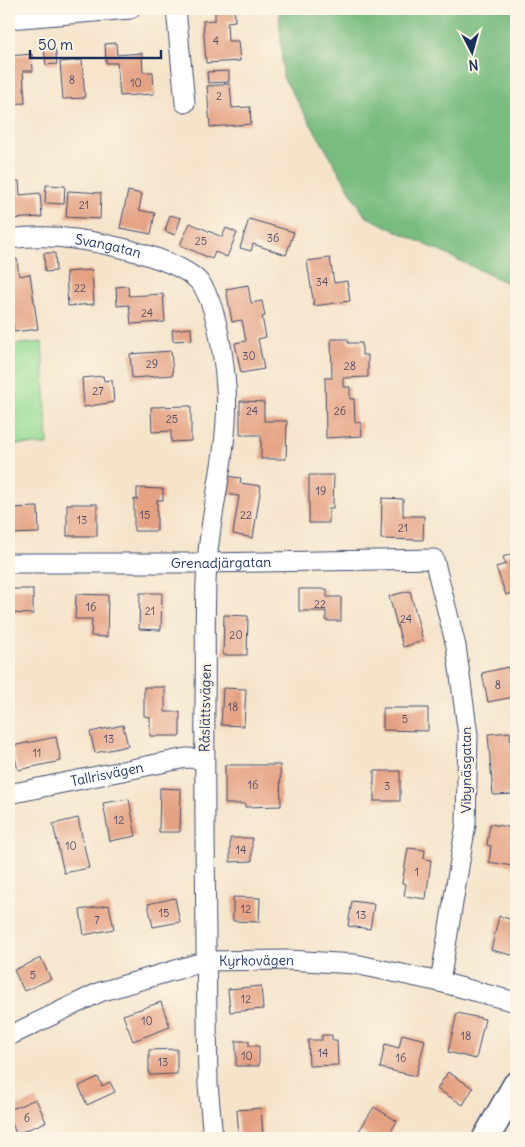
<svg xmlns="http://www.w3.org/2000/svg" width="525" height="1147" viewBox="0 0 525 1147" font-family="Delius,sans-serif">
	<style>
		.green { fill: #96dd97; stroke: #58867a }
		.forest { fill: #78bc80; stroke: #4a766f }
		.building { fill: #e5a283 }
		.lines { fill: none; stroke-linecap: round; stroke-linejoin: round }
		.street-casing { stroke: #3c4a6e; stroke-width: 21 }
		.secondary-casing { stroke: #3c4a6e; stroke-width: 29 }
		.street { stroke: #fff; stroke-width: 19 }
		.secondary { stroke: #fff; stroke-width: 26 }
		.labels { text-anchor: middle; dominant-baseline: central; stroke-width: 5; stroke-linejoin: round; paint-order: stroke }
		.number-label { font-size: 11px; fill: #4e4c67 }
		.street-label { font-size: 14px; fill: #1b2f5e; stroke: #fcf5e5 }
	</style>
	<rect width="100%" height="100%" fill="#fcf5e5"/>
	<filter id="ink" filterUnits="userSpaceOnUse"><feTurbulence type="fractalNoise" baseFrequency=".02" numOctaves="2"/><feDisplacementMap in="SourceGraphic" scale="10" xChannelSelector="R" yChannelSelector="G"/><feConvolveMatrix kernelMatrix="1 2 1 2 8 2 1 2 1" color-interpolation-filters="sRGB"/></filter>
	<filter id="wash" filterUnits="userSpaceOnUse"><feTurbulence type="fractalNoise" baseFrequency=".0096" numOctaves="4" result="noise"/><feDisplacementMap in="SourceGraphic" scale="20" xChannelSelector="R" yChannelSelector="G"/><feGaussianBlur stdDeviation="1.12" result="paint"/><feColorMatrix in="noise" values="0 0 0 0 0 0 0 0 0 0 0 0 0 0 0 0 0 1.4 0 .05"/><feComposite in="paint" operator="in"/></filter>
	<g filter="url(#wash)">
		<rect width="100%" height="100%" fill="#f5e4ca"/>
		<!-- green -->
		<path class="green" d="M42 342 48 445 9 444V345Z"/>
		<!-- forest -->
		<path class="forest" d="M279 9H516V322L511 285 365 216 283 77Z"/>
		<g id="blocks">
			<!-- building -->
			<g class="building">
				<path d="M215 9H234L235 21 227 22 228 41H238L240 61 206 63 203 21 215 20Z"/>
				<path d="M116 43 117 55 142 53 143 72H153L154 94 120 96 117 63H106L105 44Z"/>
				<path d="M55 47 57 64 46 65 44 48Z"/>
				<path d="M32 54 33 71H23L25 103 9 104V56Z"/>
				<path d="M82 60 85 98 63 99 60 62Z"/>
				<path d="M229 71V82L208 83 207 72Z"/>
				<path d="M230 84 232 108 250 107 251 124 210 127 207 86Z"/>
				<path d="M19 181 20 195 40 193 42 217 9 219V182Z"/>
				<path d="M46 185 65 186 64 204 45 203Z"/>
				<path d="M68 191 101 193 100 219 66 217Z"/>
				<path d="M128 191 142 194 139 210 155 213 151 234 120 228Z"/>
				<path d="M170 215 181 218 175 235 165 231Z"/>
				<path d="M249 219 294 232 286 255 253 244 251 251 240 248Z"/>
				<path d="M190 223 222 237 226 228 237 233 227 257 215 252 212 259 180 245Z"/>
				<path d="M44 253H55L56 271 45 272Z"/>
				<path d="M330 258 334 283 347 281 350 301 314 306 307 261Z"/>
				<path d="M17 259 19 276 30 274 38 329 14 332 9 296V260Z"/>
				<path d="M92 270 94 304 68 306 66 272Z"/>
				<path d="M248 285 251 303 262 301 265 316 262 317 266 337 258 339 264 369 241 373 235 343 246 341 242 320 232 322 226 289Z"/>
				<path d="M128 286 129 296 163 294 165 322 131 324 129 305 117 306 116 287Z"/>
				<path d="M191 328 192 340 173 341 172 330Z"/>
				<path d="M331 339H348V343H362V355H368V377L343 378V387H350V399H354L355 423 361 422 362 436 326 438 325 378H332Z"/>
				<path d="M171 351 173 375 132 378 130 354Z"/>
				<path d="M103 376 104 381 112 380 114 402 84 407 82 378Z"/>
				<path d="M240 401 264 402V421H287L286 459H261V435H240Z"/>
				<path d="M191 406V441L171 442V431L152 432 151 407Z"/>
				<path d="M309 475H334L333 508H329V523H309Z"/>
				<path d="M227 476 241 478 240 483 261 486 253 538 233 534 239 496 225 494Z"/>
				<path d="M137 488 163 489V500H157V531H134V499L137 500Z"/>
				<path d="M382 498 403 499V516H424L423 540 381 539Z"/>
				<rect x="67" y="504" width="30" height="32"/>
				<path d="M38 507 39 533 9 534V508Z"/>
				<path d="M516 552V591L506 595 496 567 506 564 503 557Z"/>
				<path d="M9 589H33V614L9 613Z"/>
				<path d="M299 589H327V597H341V621H326V611H299Z"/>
				<path d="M410 591 423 641 403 647 389 596Z"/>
				<path d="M140 593H162L161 630 139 629Z"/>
				<path d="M76 594 108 595 107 637 91 636 92 619H75Z"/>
				<path d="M224 615 248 616 247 655H223Z"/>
				<path d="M508 667 514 697 488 702 482 673Z"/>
				<path d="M144 687H165V712H180V736H150V717L144 716Z"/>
				<path d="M223 688 246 689 244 726 221 725Z"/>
				<path d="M383 708H428V731L383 730Z"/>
				<path d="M123 725 128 746 95 753 90 732Z"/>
				<path d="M510 732 511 751H516V794L493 795 488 734Z"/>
				<path d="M56 737 61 761 18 770 12 746Z"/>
				<path d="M225 765H280L281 806 245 807V804H225Z"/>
				<rect x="374" y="771" width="26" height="30"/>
				<path d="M160 788 181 789 180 832H159Z"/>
				<path d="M129 799 136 836 110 841 103 803Z"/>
				<path d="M78 818 89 868 64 873 53 824Z"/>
				<path d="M490 824 514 828 511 844 515 845 512 866 489 862 491 846 487 845Z"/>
				<path d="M230 838H252V861L230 862Z"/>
				<path d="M408 848 425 850 424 859 431 860 426 899 404 896 406 884 402 883Z"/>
				<path d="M233 897 260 898 259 922 233 921Z"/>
				<path d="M175 898 180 922 153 927 148 904Z"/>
				<path d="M352 901 374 904 370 929 348 926Z"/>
				<path d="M109 905 114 929 84 935 80 910Z"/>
				<path d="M499 916 516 921V956L491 950Z"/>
				<path d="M41 958 51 979 24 991 14 970Z"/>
				<path d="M261 986 263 1009 230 1012 228 989Z"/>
				<path d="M161 1002 170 1027 133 1041 123 1015Z"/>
				<path d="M457 1013 485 1019 476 1059 448 1052Z"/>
				<path d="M402 1034 425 1040 416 1076 380 1068 385 1044 399 1048Z"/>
				<path d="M322 1035H332V1040H337L338 1065 309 1066 308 1040H322Z"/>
				<path d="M236 1041H249V1046H259V1066H236Z"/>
				<path d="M177 1049V1074L149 1075V1050Z"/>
				<path d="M448 1072 473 1088 463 1105 437 1089Z"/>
				<path d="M98 1077 102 1086 110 1082 115 1092 87 1105 79 1086Z"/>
				<path d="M36 1099 46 1122 16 1134 9 1115V1110Z"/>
				<path d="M374 1107 397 1121 387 1138H371L359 1131Z"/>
				<path d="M261 1108 263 1136 239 1138 237 1110Z"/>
			</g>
		</g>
	</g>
	<g filter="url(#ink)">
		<use href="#blocks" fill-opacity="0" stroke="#3c4a6e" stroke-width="1"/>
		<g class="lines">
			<!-- street casing -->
			<g class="street-casing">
				<g id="street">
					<path d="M176 9 185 103"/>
					<path d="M9 19 130 9"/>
					<path id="s1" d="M9 239C30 236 53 236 74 239 106 243 182 259 201 284 217 306 224 359 226 387 230 446 211 505 207 563 204 608 206 655 205 700 204 828 206 957 208 1085L213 1138"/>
					<path id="s2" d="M9 563H207L434 559 456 646 468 735 466 824 440 982"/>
					<path id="s3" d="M9 794 186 758 204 759"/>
					<path id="s4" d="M9 1036 100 992 206 961 288 960 355 964 440 982 516 1002"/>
				</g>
			</g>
			<!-- secondary casing -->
			<g class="secondary-casing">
				<path id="secondary" d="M486 1138 516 1085"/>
			</g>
			<!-- street -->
			<use href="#street" class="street"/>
			<!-- secondary -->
			<use href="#secondary" class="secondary"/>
		</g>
	</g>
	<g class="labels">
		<!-- number labels -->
		<g class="number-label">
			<text x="216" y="41">4</text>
			<text x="72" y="80">8</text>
			<text x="136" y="83">10</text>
			<text x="219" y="96">2</text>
			<text x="84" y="205">21</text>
			<text x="273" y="238">36</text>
			<text x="201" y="241">25</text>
			<text x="322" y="282">34</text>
			<text x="80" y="288">22</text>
			<text x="147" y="313">24</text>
			<text x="249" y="356">30</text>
			<text x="152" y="364">29</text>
			<text x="350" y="366">28</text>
			<text x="98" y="391">27</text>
			<text x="252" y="411">24</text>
			<text x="340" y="411">26</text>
			<text x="172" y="419">25</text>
			<text x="321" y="491">19</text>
			<text x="145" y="515">15</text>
			<text x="246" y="515">22</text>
			<text x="82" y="520">13</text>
			<text x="403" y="528">21</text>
			<text x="320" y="604">22</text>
			<text x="91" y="607">16</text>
			<text x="150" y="611">21</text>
			<text x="406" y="619">24</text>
			<text x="236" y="635">20</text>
			<text x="498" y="685">8</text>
			<text x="233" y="707">18</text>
			<text x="405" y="719">5</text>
			<text x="109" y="739">13</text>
			<text x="37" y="753">11</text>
			<text x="253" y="785">16</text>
			<text x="387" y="786">3</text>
			<text x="119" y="820">12</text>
			<text x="71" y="846">10</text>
			<text x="241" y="850">14</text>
			<text x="417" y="872">1</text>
			<text x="246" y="909">12</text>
			<text x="164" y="913">15</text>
			<text x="361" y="915">13</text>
			<text x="97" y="920">7</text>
			<text x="33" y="975">5</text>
			<text x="246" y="999">12</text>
			<text x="147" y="1021">10</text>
			<text x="466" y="1036">18</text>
			<text x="323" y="1053">14</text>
			<text x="247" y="1056">10</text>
			<text x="401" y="1058">16</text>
			<text x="163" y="1062">13</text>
			<text x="27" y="1118">6</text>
		</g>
		<!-- street labels -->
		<g class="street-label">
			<text stroke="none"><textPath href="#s1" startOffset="100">Svangatan</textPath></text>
			<text stroke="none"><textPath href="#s2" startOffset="212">Grenadjärgatan</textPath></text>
			<text transform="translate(205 708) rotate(-89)">Råslättsvägen</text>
			<text transform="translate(466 770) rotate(-90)">Vibynäsgatan</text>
			<text stroke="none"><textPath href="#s3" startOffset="100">Tallrisvägen</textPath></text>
			<text stroke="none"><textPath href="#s4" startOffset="262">Kyrkovägen</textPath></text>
		</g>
	</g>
	<!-- margin -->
	<rect width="525" height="1147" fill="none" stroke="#fcf5e5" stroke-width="30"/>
	<!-- north arrow -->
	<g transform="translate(472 52) rotate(174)" stroke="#fcf5e5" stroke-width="4" paint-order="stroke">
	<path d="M0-4L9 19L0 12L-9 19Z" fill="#1b2f5e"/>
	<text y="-8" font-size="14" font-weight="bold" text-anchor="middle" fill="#1b2f5e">N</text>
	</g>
	<!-- scale -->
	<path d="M30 50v8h131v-8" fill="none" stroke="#1b2f5e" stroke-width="2.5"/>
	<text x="38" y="50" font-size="15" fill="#1b2f5e" stroke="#fcf5e5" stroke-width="4" paint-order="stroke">50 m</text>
</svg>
